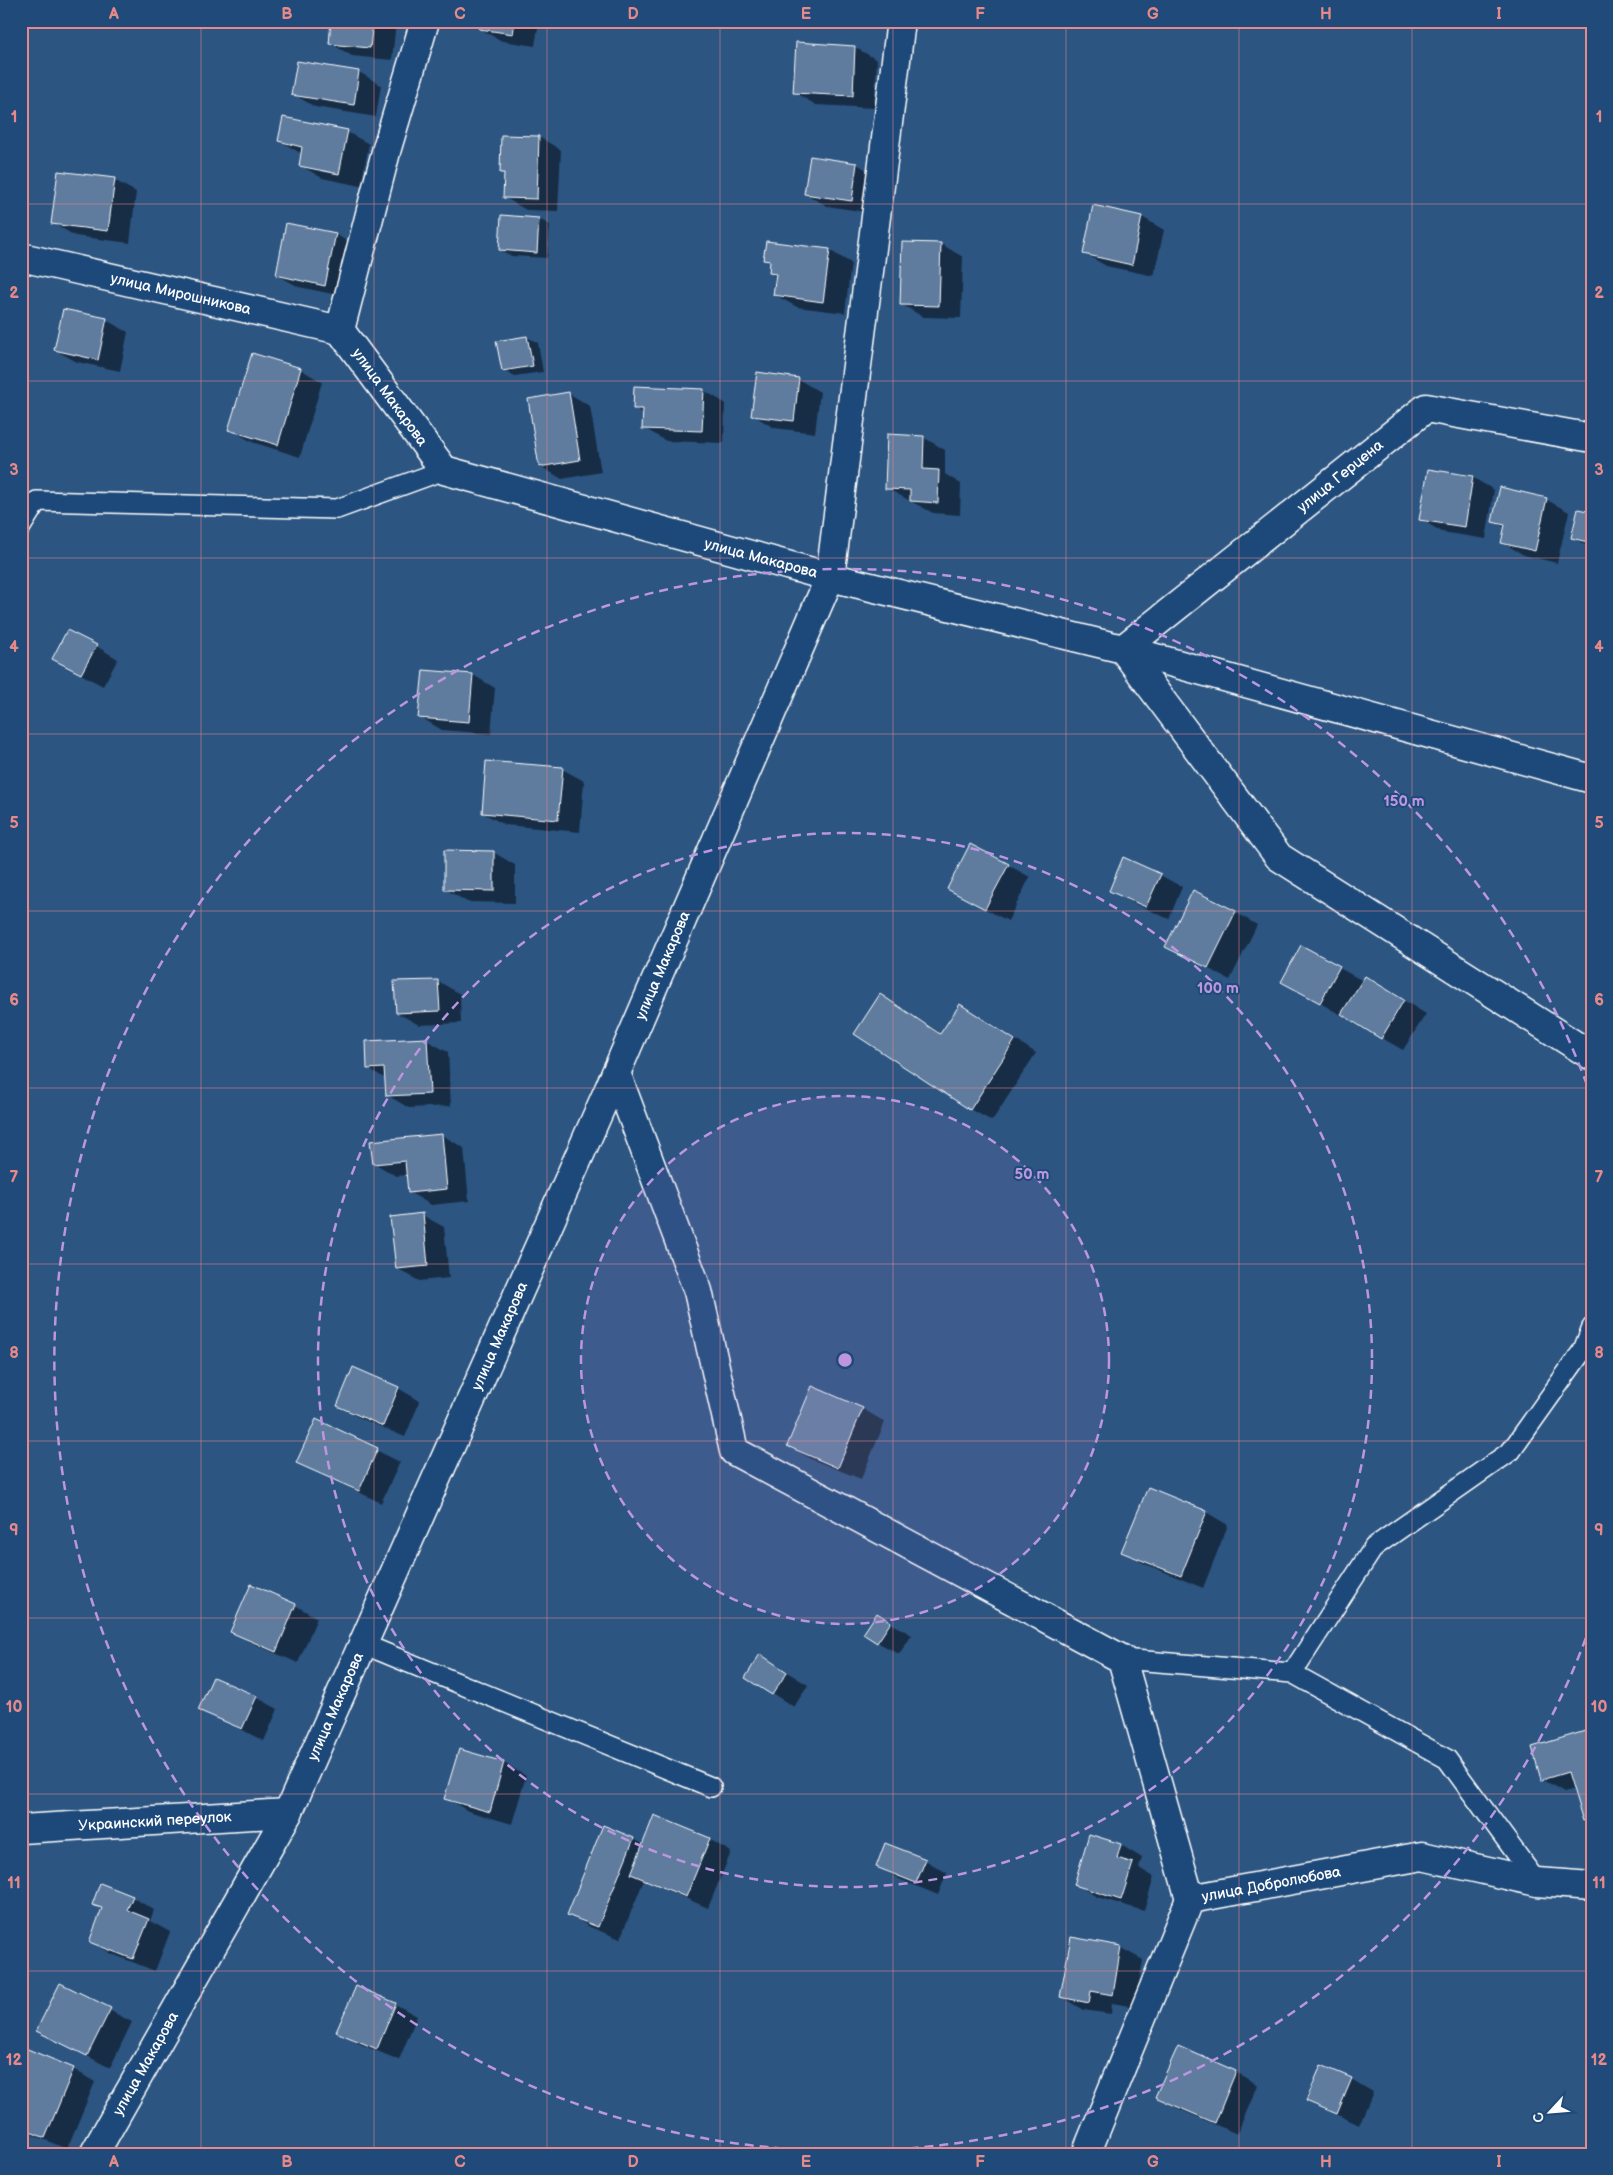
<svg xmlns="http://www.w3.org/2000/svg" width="1613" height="2175" viewBox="0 0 1613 2175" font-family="'Balsamiq Sans',sans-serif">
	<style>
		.shadow { fill: #0007 }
		.building { fill: #5e7c9f; stroke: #fff }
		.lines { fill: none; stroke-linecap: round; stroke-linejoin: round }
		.service-casing { stroke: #fff; stroke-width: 22 }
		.minor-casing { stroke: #fff; stroke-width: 31 }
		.service { stroke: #1f4a7a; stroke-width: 19 }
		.minor { stroke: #1f4a7a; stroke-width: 28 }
		.grid { fill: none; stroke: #e88989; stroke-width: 1; stroke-opacity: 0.55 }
		.ring { fill: none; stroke: #bd96df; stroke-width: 2.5; stroke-dasharray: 9 6 }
		.labels { text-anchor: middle; stroke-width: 4; stroke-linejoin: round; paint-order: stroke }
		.street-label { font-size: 15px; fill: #fff; stroke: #1f4a7a }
		.centre { fill: #bd96df; stroke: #1f4a7a; stroke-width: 2.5 }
		.ring-label { font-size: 15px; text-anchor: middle; font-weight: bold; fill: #bd96df; stroke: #1f4a7a; stroke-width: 4; stroke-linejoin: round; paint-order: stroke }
		.neatline { fill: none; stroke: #e88989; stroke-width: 2 }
		.grid-label { font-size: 16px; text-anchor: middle; font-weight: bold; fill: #e88989 }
	</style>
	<rect width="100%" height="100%" fill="#2c5582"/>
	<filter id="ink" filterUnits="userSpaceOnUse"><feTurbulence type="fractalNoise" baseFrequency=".02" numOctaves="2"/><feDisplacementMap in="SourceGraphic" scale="10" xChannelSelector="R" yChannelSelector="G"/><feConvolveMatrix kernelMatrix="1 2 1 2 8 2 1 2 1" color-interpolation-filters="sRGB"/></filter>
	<g filter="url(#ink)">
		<path class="shadow" d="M 332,21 L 396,22 L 392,60 L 352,56 L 330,43 Z
			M 481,21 L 539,21 L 535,46 L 502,41 L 480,29 Z
			M 855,47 L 877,60 L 874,108 L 816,105 L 794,92 Z
			M 298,62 L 359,72 L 381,85 L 376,117 L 315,107 L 293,94 Z
			M 347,132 L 369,144 L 361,186 L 322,178 L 300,165 L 302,154 L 280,141 Z
			M 539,137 L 561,150 L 558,211 L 526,210 L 504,197 L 505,174 L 501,172 Z
			M 857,164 L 878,177 L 873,213 L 827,206 L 805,194 Z
			M 114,180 L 136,192 L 130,243 L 75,236 L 53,223 Z
			M 1094,206 L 1142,217 L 1164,230 L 1154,276 L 1106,266 L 1084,253 Z
			M 539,219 L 550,225 L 547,258 L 511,256 L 500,250 Z
			M 335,234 L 357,247 L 347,297 L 299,287 L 277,275 Z
			M 941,244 L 963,257 L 961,318 L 923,317 L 901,304 Z
			M 829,250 L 851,263 L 845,313 L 797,307 L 775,295 L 777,277 L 770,273 L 771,263 L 765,259 Z
			M 106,320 L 128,332 L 120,371 L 77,362 L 55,350 Z
			M 527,337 L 538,343 L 543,372 L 514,376 L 503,370 L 498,342 Z
			M 300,369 L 322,382 L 300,457 L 252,442 L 230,429 Z
			M 798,379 L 820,392 L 815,433 L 774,428 L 753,415 Z
			M 703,390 L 725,403 L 724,443 L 666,441 L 644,428 L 644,414 L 634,408 Z
			M 568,393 L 590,406 L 601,472 L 562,479 L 540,466 Z
			M 923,437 L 945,450 L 945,474 L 961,484 L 960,515 L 933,513 L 886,488 Z
			M 1472,477 L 1494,490 L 1486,539 L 1442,532 L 1420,519 Z
			M 1501,489 L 1547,500 L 1569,512 L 1557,563 L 1524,555 L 1503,543 L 1506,528 L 1493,521 Z
			M 1592,514 L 1592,549 L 1572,537 Z
			M 96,646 L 118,659 L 103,686 L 75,671 Z
			M 424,671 L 473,675 L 495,688 L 491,734 L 442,730 L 420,717 Z
			M 562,769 L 584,781 L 580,832 L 505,825 L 483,813 Z
			M 493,852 L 515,865 L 515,903 L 467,902 L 445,889 Z
			M 1008,865 L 1030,877 L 1008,921 L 970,901 Z
			M 1160,875 L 1182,887 L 1169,919 L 1133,903 L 1111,891 Z
			M 1235,912 L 1257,925 L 1230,980 L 1167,947 Z
			M 1301,947 L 1363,981 L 1387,990 L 1426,1014 L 1403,1050 L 1304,994 Z
			M 438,981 L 460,994 L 461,1023 L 419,1025 L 397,1013 Z
			M 880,995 L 942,1034 L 961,1005 L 1036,1053 L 992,1121 L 970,1109 Z
			M 426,1040 L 448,1052 L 451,1106 L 409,1108 L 387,1095 L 386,1079 L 368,1068 Z
			M 442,1135 L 464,1148 L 469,1201 L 431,1205 L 409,1192 L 408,1175 L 396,1176 L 374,1163 Z
			M 422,1215 L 444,1227 L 449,1278 L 419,1281 L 397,1268 Z
			M 398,1388 L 420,1401 L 405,1437 L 360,1418 L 338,1406 Z
			M 813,1388 L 863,1409 L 885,1422 L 861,1479 L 811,1459 L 789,1446 Z
			M 317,1421 L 400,1462 L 381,1503 L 298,1462 Z
			M 1206,1512 L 1228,1525 L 1203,1588 L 1145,1564 L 1123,1552 Z
			M 295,1605 L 317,1618 L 298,1663 L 254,1644 L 232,1632 Z
			M 877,1615 L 912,1635 L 899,1654 L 877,1642 Z
			M 761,1656 L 808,1685 L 794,1707 L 747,1678 Z
			M 256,1697 L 278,1709 L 264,1741 L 200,1709 Z
			M 1592,1731 L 1592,1824 L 1584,1820 L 1574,1789 L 1564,1792 L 1542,1779 Z
			M 460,1750 L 504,1763 L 526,1776 L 512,1824 L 468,1811 L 446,1798 Z
			M 604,1827 L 644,1844 L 709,1839 L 731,1852 L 708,1908 L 644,1880 L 620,1939 L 590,1927 L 568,1914 Z
			M 1121,1845 L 1142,1858 L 1139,1868 L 1154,1877 L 1144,1911 L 1097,1897 L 1075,1884 Z
			M 925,1860 L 947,1873 L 938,1895 L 899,1879 L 877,1866 Z
			M 132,1897 L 154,1910 L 150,1921 L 170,1932 L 155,1971 L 112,1954 L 90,1941 L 103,1910 L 93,1904 Z
			M 1072,1939 L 1121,1948 L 1143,1960 L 1135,2007 L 1112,2003 L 1111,2014 L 1083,2010 L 1062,1997 Z
			M 61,1985 L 132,2022 L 110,2068 L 38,2030 Z
			M 395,2004 L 417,2016 L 399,2060 L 360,2044 L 338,2031 Z
			M 1178,2047 L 1236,2072 L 1258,2085 L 1237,2134 L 1179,2109 L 1157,2097 Z
			M 21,2061 L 73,2069 L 95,2082 L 67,2149 L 21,2130 Z
			M 1351,2079 L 1373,2092 L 1359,2125 L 1307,2100 Z"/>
		<path class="building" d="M 331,21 L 373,21 L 370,48 L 329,44 Z
			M 480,21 L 515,21 L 513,34 L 479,29 Z
			M 796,42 L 855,46 L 853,96 L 793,93 Z
			M 297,61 L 359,71 L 354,105 L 291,95 Z
			M 283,117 L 348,130 L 339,174 L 299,166 L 302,147 L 278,141 Z
			M 501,135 L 539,136 L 537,199 L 503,198 L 504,173 L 500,173 Z
			M 810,156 L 857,163 L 852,201 L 804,194 Z
			M 58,171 L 115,178 L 108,231 L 51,224 Z
			M 1093,205 L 1142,216 L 1132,265 L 1083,254 Z
			M 501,215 L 539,218 L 537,253 L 499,250 Z
			M 286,223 L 336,233 L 325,286 L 276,275 Z
			M 766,241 L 830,249 L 823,302 L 773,295 L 776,274 L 769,273 L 770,261 L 763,260 Z
			M 902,242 L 941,243 L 939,306 L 900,305 Z
			M 63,309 L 107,318 L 98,360 L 54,350 Z
			M 527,336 L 533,366 L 502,371 L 496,341 Z
			M 252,353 L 301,368 L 278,445 L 228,430 Z
			M 757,372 L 799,378 L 794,421 L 751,416 Z
			M 634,386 L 704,389 L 702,431 L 642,429 L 643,409 L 633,409 Z
			M 569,392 L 580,460 L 539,467 L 528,399 Z
			M 887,434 L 924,436 L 923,469 L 939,470 L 938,503 L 910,501 L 910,490 L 885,489 Z
			M 1428,469 L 1473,476 L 1465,527 L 1419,520 Z
			M 1500,487 L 1547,498 L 1535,551 L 1501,543 L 1505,525 L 1492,522 Z
			M 1578,509 L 1592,512 L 1592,543 L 1571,538 Z
			M 67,630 L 97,645 L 81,674 L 52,659 Z
			M 423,670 L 473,674 L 469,722 L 418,718 Z
			M 486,761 L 563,767 L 558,820 L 482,813 Z
			M 970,844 L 1009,864 L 985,909 L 947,889 Z
			M 444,850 L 494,851 L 494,891 L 444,890 Z
			M 1123,857 L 1161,874 L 1146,907 L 1109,891 Z
			M 1193,890 L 1236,911 L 1208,968 L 1165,947 Z
			M 1301,945 L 1340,966 L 1320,1003 L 1281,982 Z
			M 1365,976 L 1404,1000 L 1381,1039 L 1341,1014 Z
			M 438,980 L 440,1011 L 396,1013 L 394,981 Z
			M 880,994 L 940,1034 L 960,1004 L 1015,1040 L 970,1110 L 854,1034 Z
			M 427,1038 L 430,1094 L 386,1096 L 384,1068 L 367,1069 L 366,1041 Z
			M 442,1134 L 447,1189 L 408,1193 L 405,1161 L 373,1164 L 370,1141 Z
			M 423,1213 L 428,1266 L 396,1269 L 390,1217 Z
			M 353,1367 L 399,1387 L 383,1426 L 337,1406 Z
			M 812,1386 L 863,1408 L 838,1468 L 787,1446 Z
			M 316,1419 L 378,1448 L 359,1491 L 296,1463 Z
			M 1148,1487 L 1207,1511 L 1181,1576 L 1121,1552 Z
			M 251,1584 L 296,1604 L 276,1652 L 230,1632 Z
			M 877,1613 L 891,1622 L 877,1643 L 863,1634 Z
			M 760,1654 L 787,1672 L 772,1695 L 745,1678 Z
			M 213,1677 L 257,1696 L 242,1729 L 198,1710 Z
			M 1592,1729 L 1592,1818 L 1583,1821 L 1568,1772 L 1541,1780 L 1532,1747 Z
			M 459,1749 L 504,1762 L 490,1812 L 444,1799 Z
			M 654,1815 L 710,1838 L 686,1897 L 631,1874 Z
			M 603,1825 L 634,1838 L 598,1927 L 567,1915 Z
			M 1089,1834 L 1121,1844 L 1117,1858 L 1133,1863 L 1121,1900 L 1074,1885 Z
			M 885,1843 L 926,1859 L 916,1883 L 876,1867 Z
			M 100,1883 L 133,1896 L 127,1910 L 149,1919 L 133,1959 L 89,1942 L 102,1908 L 92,1905 Z
			M 1071,1937 L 1121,1946 L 1113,1995 L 1091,1991 L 1089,2003 L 1060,1997 Z
			M 60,1983 L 111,2008 L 87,2056 L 36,2031 Z
			M 356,1986 L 396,2003 L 377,2049 L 336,2032 Z
			M 1178,2046 L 1236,2071 L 1215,2123 L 1155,2097 Z
			M 25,2048 L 74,2068 L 45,2138 L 21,2128 L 21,2058 Z
			M 1321,2065 L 1352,2078 L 1337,2114 L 1306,2101 Z"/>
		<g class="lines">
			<defs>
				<path id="service" d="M 21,527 L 37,501 L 337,509 L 444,470
					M 363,1644 L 711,1787
					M 1122,1659 L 1292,1673 L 1447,1759 L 1537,1882
					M 1292,1673 L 1374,1547 L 1511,1451 L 1583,1350 L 1592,1327"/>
				<g id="minor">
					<path d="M 901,21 L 830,577 L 1123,649 L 1592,779"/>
					<path id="s1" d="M 21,257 L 340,330"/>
					<path d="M 340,330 L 387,148 L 425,21"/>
					<path d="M 1592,438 L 1426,408 L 1123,649 L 1279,857 L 1592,1056"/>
					<path d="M 616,1073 L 698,1291 L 734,1451 L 1122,1659 L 1190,1899"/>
					<path id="s2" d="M 21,1829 L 288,1813"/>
					<path id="s3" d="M 94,2154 L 288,1813 L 616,1073 L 830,577 L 444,470 L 340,330"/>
					<path id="s4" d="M 1086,2154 L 1190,1899 L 1422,1856 L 1537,1882 L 1592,1886"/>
				</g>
			</defs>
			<use href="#service" class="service-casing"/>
			<use href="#minor" class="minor-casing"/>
			<use href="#service" class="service"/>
			<use href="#minor" class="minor"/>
		</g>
	</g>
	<path class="grid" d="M 201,21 L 201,2154M 374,21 L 374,2154M 547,21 L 547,2154M 720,21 L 720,2154M 893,21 L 893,2154M 1066,21 L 1066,2154M 1239,21 L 1239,2154M 1412,21 L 1412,2154M 21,204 L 1592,204M 21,381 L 1592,381M 21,558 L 1592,558M 21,734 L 1592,734M 21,911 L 1592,911M 21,1088 L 1592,1088M 21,1264 L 1592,1264M 21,1441 L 1592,1441M 21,1618 L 1592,1618M 21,1794 L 1592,1794M 21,1971 L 1592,1971"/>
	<circle cx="845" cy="1360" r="264" fill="#bd96df" fill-opacity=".12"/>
	<g class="ring">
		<circle cx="845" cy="1360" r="264"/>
		<circle cx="845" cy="1360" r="527"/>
		<path d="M1591 1624A791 791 0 1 1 1591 1096"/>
	</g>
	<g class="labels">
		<g class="street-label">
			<text dy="5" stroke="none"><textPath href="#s1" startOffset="164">улица Мирошникова</textPath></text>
			<text transform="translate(390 397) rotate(54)" y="5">улица Макарова</text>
			<text transform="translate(1340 476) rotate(-39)" y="5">улица Герцена</text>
			<text transform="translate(761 558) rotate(15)" y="5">улица Макарова</text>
			<text dy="5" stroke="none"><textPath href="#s3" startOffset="1319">улица Макарова</textPath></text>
			<text dy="5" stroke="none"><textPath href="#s3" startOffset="914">улица Макарова</textPath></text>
			<text dy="5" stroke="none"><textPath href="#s3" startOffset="509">улица Макарова</textPath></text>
			<text dy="5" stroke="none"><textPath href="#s2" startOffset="134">Украинский переулок</textPath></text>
			<text dy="5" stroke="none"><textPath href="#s4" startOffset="358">улица Добролюбова</textPath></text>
			<text dy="5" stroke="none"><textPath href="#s3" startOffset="104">улица Макарова</textPath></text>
		</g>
	</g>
	<circle cx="845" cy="1360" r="8" class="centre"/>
	<g class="ring-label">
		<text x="1404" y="806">150 m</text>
		<text x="1218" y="993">100 m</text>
		<text x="1032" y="1179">50 m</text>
	</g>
	<rect width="1613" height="2175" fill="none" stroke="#1f4a7a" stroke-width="55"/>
	<g transform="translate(1550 2112) rotate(244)" stroke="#1f4a7a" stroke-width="4" paint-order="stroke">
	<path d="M0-4L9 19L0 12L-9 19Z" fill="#ffffff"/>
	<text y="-8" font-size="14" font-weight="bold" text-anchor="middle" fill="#ffffff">С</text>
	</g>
	<rect x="28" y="28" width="1558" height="2120" class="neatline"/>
	<g class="grid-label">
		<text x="114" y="19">A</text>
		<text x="287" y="19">B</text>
		<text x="460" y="19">C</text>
		<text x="633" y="19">D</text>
		<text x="806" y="19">E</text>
		<text x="980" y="19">F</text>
		<text x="1153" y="19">G</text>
		<text x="1326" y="19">H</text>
		<text x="1499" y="19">I</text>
		<text x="14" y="122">1</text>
		<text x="1599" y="122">1</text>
		<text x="14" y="298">2</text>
		<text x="1599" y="298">2</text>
		<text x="14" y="475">3</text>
		<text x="1599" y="475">3</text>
		<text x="14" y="652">4</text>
		<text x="1599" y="652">4</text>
		<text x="14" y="828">5</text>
		<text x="1599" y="828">5</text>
		<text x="14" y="1005">6</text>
		<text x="1599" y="1005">6</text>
		<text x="14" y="1182">7</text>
		<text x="1599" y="1182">7</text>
		<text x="14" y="1358">8</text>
		<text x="1599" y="1358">8</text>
		<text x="14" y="1535">9</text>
		<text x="1599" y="1535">9</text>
		<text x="14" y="1712">10</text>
		<text x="1599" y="1712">10</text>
		<text x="14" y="1888">11</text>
		<text x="1599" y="1888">11</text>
		<text x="14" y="2065">12</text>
		<text x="1599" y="2065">12</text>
		<text x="114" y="2167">A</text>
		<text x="287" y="2167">B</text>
		<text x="460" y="2167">C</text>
		<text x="633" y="2167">D</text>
		<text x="806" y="2167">E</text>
		<text x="980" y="2167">F</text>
		<text x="1153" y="2167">G</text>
		<text x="1326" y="2167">H</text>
		<text x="1499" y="2167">I</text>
	</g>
</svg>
